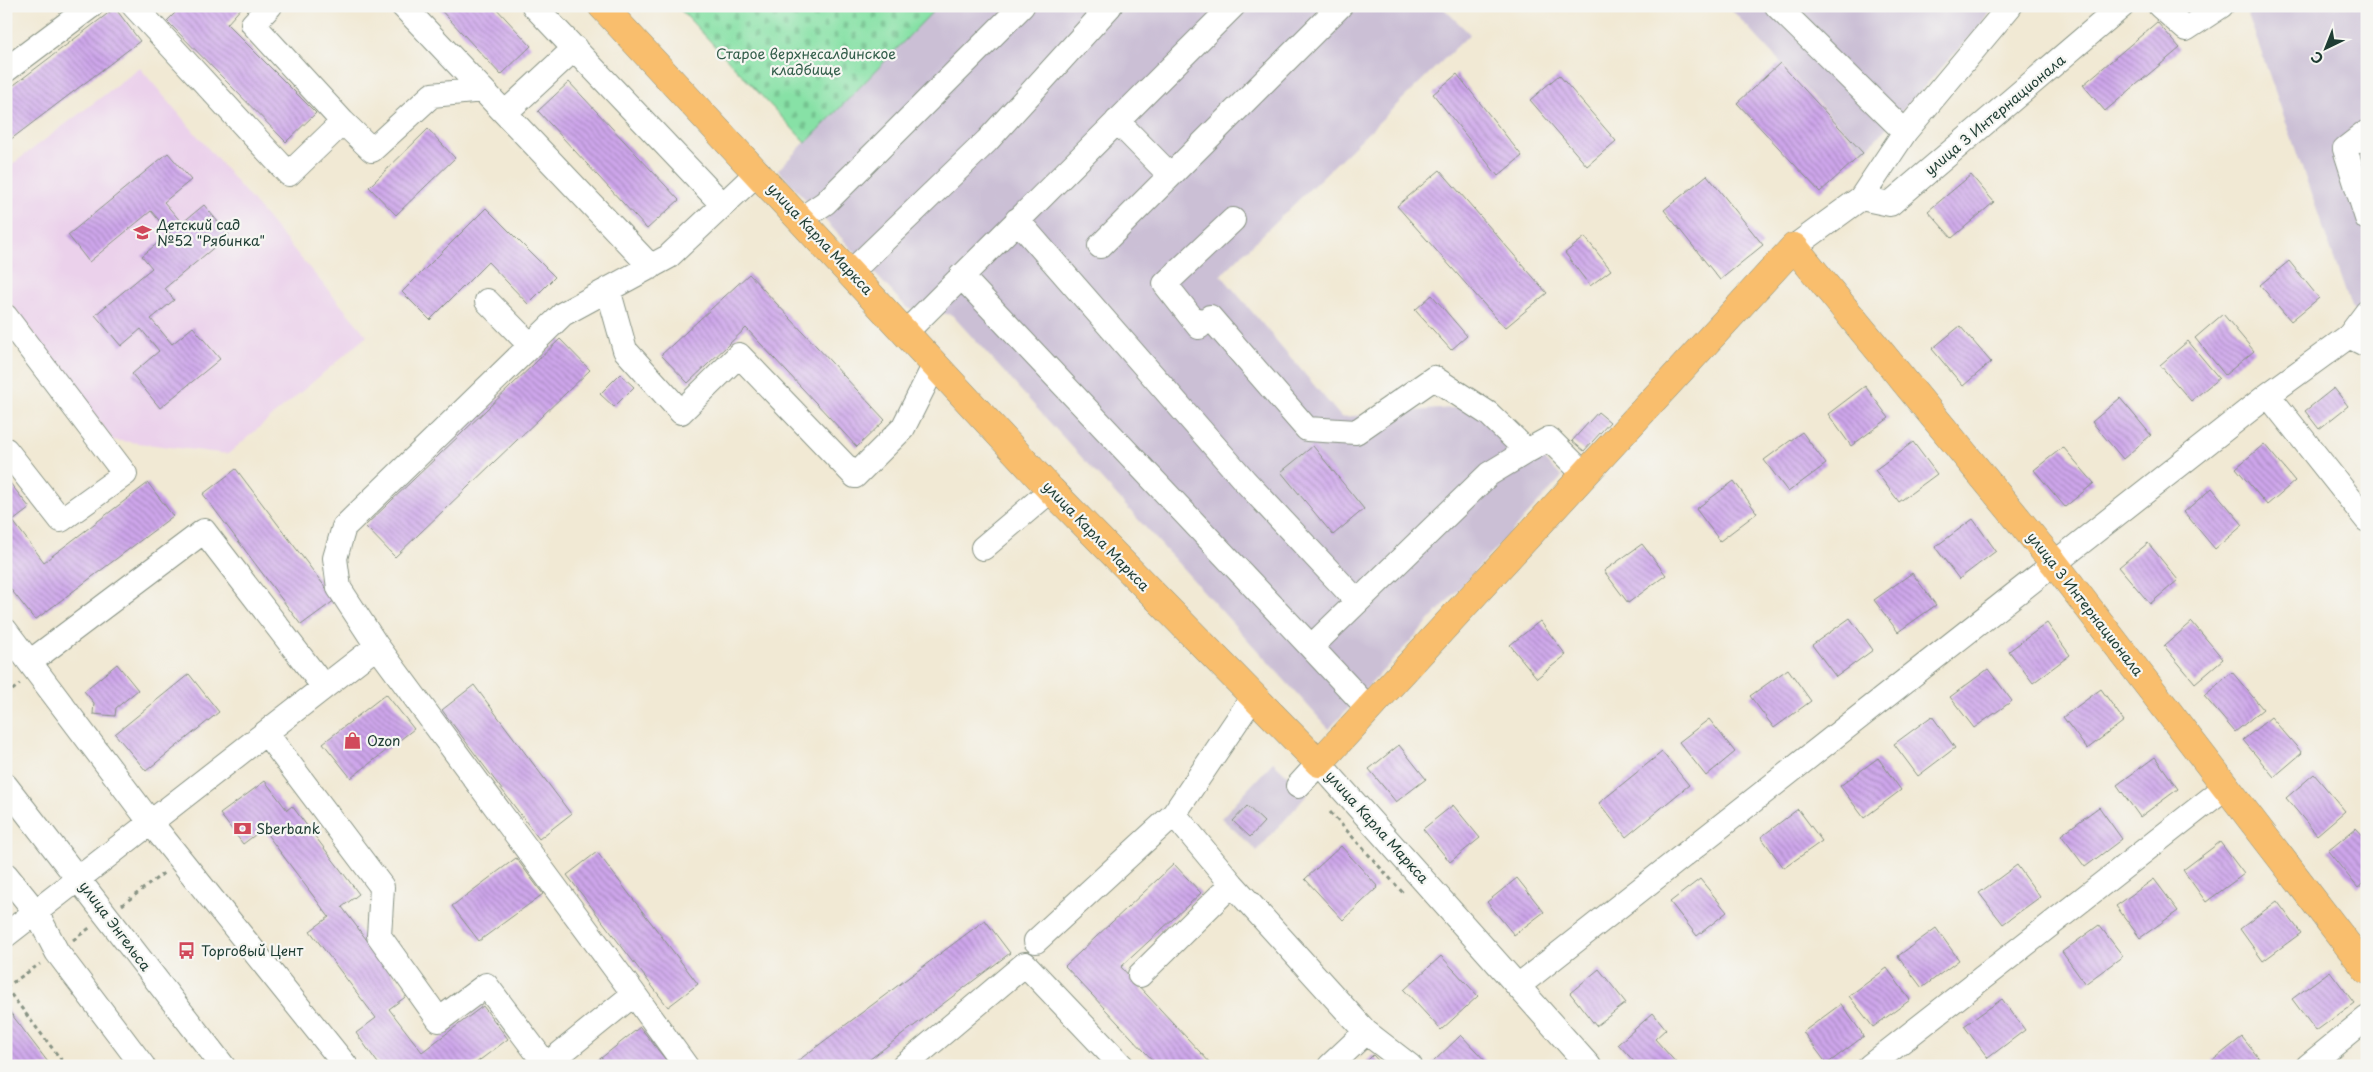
<svg xmlns="http://www.w3.org/2000/svg" width="2373" height="1072" viewBox="0 0 2373 1072" font-family="'Playpen Sans',sans-serif">
	<style>
		.built { fill: #ebd1eb }
		.industrial { fill: #cbbfd5 }
		.cemetery { fill: url(#cemetery-stones); stroke: #538f6d }
		.building { fill: url(#building-back-hatch) }
		.lines { fill: none; stroke-linecap: round; stroke-linejoin: round }
		.minor-casing { stroke: #889384; stroke-width: 26 }
		.major-casing { stroke: #889384; stroke-width: 29 }
		.path { stroke: #889384; stroke-width: 3; stroke-dasharray: 4 4; stroke-linecap: butt }
		.minor { stroke: #fff; stroke-width: 24 }
		.major { stroke: #f9be6d; stroke-width: 28 }
		.labels { text-anchor: middle; stroke-width: 4.5; stroke-linejoin: round; paint-order: stroke }
		.park-label { font-size: 14px; fill: #345e4b; stroke: #f6f6f2 }
		.street-label { font-size: 14px; fill: #1f3d34; stroke: #f6f6f2 }
		.poi-label { font-size: 14px; fill: #1f3d34; stroke: #f6f6f2; text-anchor: start }
	</style>
	<defs>
		<pattern id="cemetery-stones" width="16" height="16" patternUnits="userSpaceOnUse" patternTransform="scale(1.25)"><rect width="16" height="16" fill="#87e1a6"/><path d="M2 7V4a2 2 0 0 1 4 0v3zM10 15v-3a2 2 0 0 1 4 0v3z" fill="#74c290"/></pattern>
		<pattern id="building-back-hatch" width="6" height="6" patternUnits="userSpaceOnUse" patternTransform="scale(1.25)"><rect width="6" height="6" fill="#cea6eb"/><path d="M-1 5l2 2M0 0l6 6M5-1l2 2" fill="none" stroke="#a788bf"/></pattern>
	</defs>
	<rect width="100%" height="100%" fill="#f6f6f2"/>
	<filter id="ink" filterUnits="userSpaceOnUse"><feTurbulence type="fractalNoise" baseFrequency=".02" numOctaves="2"/><feDisplacementMap in="SourceGraphic" scale="10" xChannelSelector="R" yChannelSelector="G"/><feConvolveMatrix kernelMatrix="1 2 1 2 8 2 1 2 1" color-interpolation-filters="sRGB"/></filter>
	<filter id="wash" filterUnits="userSpaceOnUse"><feTurbulence type="fractalNoise" baseFrequency=".0096" numOctaves="4" result="noise"/><feDisplacementMap in="SourceGraphic" scale="20" xChannelSelector="R" yChannelSelector="G"/><feGaussianBlur stdDeviation="1.12" result="paint"/><feColorMatrix in="noise" values="0 0 0 0 0 0 0 0 0 0 0 0 0 0 0 0 0 1.4 0 .05"/><feComposite in="paint" operator="in"/></filter>
	<g filter="url(#wash)">
		<rect width="100%" height="100%" fill="#f1e9d4"/>
		<path class="built" d="M 140,68 L 367,336 L 228,454 L 113,440 L 6,297 L 6,169 Z"/>
		<path class="industrial" d="M 938,6 L 1441,6 L 1470,34 L 1221,275 L 1341,417 L 1488,405 L 1562,477 L 1329,729 L 952,315 L 907,308 L 778,170 Z
			M 1728,6 L 1993,6 L 1978,28 L 1864,152 Z
			M 2245,6 L 2367,6 L 2367,321 L 2351,307 Z
			M 1273,762 L 1308,794 L 1257,851 L 1221,818 Z"/>
		<path class="cemetery" d="M 677,6 L 938,6 L 806,143 Z"/>
		<g id="blocks">
			<path class="building" d="M 182,6 L 243,6 L 227,24 L 316,113 L 286,142 L 167,21 Z
				M 437,6 L 494,6 L 531,46 L 501,75 Z
				M 115,8 L 140,41 L 6,143 L 6,91 Z
				M 2157,22 L 2180,48 L 2105,111 L 2083,85 Z
				M 1780,63 L 1863,153 L 1820,192 L 1737,103 Z
				M 1457,74 L 1522,156 L 1498,176 L 1433,94 Z
				M 1559,75 L 1616,141 L 1587,166 L 1530,100 Z
				M 569,82 L 679,200 L 647,229 L 538,111 Z
				M 428,129 L 455,158 L 396,215 L 369,187 Z
				M 168,153 L 191,180 L 164,202 L 182,223 L 204,205 L 229,235 L 165,288 L 174,300 L 151,319 L 172,344 L 193,327 L 220,359 L 160,408 L 132,374 L 159,351 L 141,329 L 121,346 L 95,315 L 152,268 L 142,256 L 170,233 L 151,211 L 89,262 L 68,235 Z
				M 1440,170 L 1547,293 L 1505,328 L 1397,206 Z
				M 1707,175 L 1763,245 L 1720,280 L 1664,210 Z
				M 1971,175 L 1994,202 L 1952,238 L 1928,211 Z
				M 486,208 L 555,277 L 528,304 L 488,262 L 430,320 L 402,292 Z
				M 1585,237 L 1611,270 L 1590,286 L 1565,253 Z
				M 2289,261 L 2319,298 L 2291,321 L 2260,285 Z
				M 749,274 L 885,420 L 857,447 L 746,328 L 688,383 L 661,355 Z
				M 1432,295 L 1467,336 L 1451,350 L 1415,310 Z
				M 2223,314 L 2254,351 L 2225,375 L 2195,338 Z
				M 1960,326 L 1991,362 L 1963,386 L 1932,349 Z
				M 560,339 L 590,370 L 395,557 L 365,526 Z
				M 2188,341 L 2219,378 L 2191,401 L 2160,365 Z
				M 620,374 L 634,387 L 614,407 L 600,394 Z
				M 1865,386 L 1889,418 L 1851,446 L 1828,414 Z
				M 2334,388 L 2348,406 L 2319,429 L 2305,411 Z
				M 2120,398 L 2151,435 L 2123,459 L 2092,422 Z
				M 1598,412 L 1610,422 L 1584,451 L 1572,441 Z
				M 1802,432 L 1826,464 L 1788,492 L 1764,460 Z
				M 1913,442 L 1937,474 L 1899,502 L 1875,470 Z
				M 2264,444 L 2295,481 L 2267,505 L 2236,468 Z
				M 1313,446 L 1364,509 L 1333,535 L 1281,472 Z
				M 2063,447 L 2094,483 L 2065,507 L 2034,470 Z
				M 236,469 L 335,600 L 301,625 L 203,494 Z
				M 6,478 L 30,508 L 13,521 L 44,562 L 148,483 L 173,516 L 35,620 L 6,583 Z
				M 1734,481 L 1757,513 L 1720,541 L 1696,509 Z
				M 2212,488 L 2243,525 L 2215,549 L 2184,512 Z
				M 1973,519 L 1996,551 L 1959,579 L 1935,547 Z
				M 2148,543 L 2178,580 L 2150,604 L 2119,567 Z
				M 1642,544 L 1666,575 L 1628,603 L 1604,571 Z
				M 1912,573 L 1936,605 L 1898,632 L 1874,600 Z
				M 1850,618 L 1873,650 L 1836,677 L 1812,645 Z
				M 1540,621 L 1566,655 L 1537,678 L 1510,645 Z
				M 2192,622 L 2223,659 L 2195,683 L 2164,646 Z
				M 2047,623 L 2070,655 L 2033,683 L 2009,651 Z
				M 117,664 L 138,690 L 116,708 L 115,716 L 93,714 L 94,703 L 84,691 Z
				M 1788,669 L 1811,701 L 1774,728 L 1750,696 Z
				M 1988,669 L 2012,701 L 1974,728 L 1950,697 Z
				M 2232,672 L 2263,709 L 2235,732 L 2204,696 Z
				M 189,674 L 219,712 L 146,771 L 115,734 Z
				M 474,685 L 571,814 L 539,839 L 442,710 Z
				M 2101,689 L 2124,721 L 2087,749 L 2063,717 Z
				M 386,694 L 414,729 L 351,778 L 323,743 Z
				M 1932,716 L 1955,748 L 1918,776 L 1894,744 Z
				M 2271,717 L 2302,753 L 2274,777 L 2243,740 Z
				M 1709,719 L 1735,752 L 1706,776 L 1679,742 Z
				M 1399,745 L 1426,779 L 1396,802 L 1369,769 Z
				M 1662,752 L 1689,785 L 1626,837 L 1599,803 Z
				M 2155,757 L 2178,789 L 2140,817 L 2117,785 Z
				M 1878,758 L 1901,790 L 1864,818 L 1840,786 Z
				M 2314,774 L 2345,811 L 2317,835 L 2286,798 Z
				M 265,781 L 287,810 L 292,806 L 359,894 L 342,907 L 408,995 L 389,1009 L 422,1052 L 483,1006 L 508,1039 L 472,1066 L 380,1066 L 356,1033 L 376,1018 L 310,931 L 329,917 L 263,829 L 243,844 L 220,814 Z
				M 1453,805 L 1480,838 L 1450,862 L 1423,829 Z
				M 1247,806 L 1264,822 L 1250,837 L 1233,821 Z
				M 2099,807 L 2122,839 L 2085,867 L 2061,835 Z
				M 1798,809 L 1822,841 L 1784,868 L 1761,837 Z
				M 2356,828 L 2367,840 L 2367,881 L 2358,888 L 2328,851 Z
				M 2220,842 L 2244,874 L 2206,902 L 2183,870 Z
				M 1341,846 L 1378,887 L 1343,920 L 1305,879 Z
				M 597,852 L 698,984 L 668,1007 L 567,875 Z
				M 516,858 L 543,894 L 479,941 L 452,906 Z
				M 1174,864 L 1201,893 L 1121,967 L 1213,1066 L 1158,1066 L 1065,966 Z
				M 2017,865 L 2040,897 L 2003,924 L 1979,893 Z
				M 1517,878 L 1544,912 L 1514,935 L 1487,902 Z
				M 1700,879 L 1727,912 L 1697,936 L 1670,902 Z
				M 2154,879 L 2178,911 L 2140,938 L 2116,906 Z
				M 2277,901 L 2301,933 L 2263,961 L 2240,929 Z
				M 985,920 L 1010,953 L 923,1019 L 861,1066 L 791,1066 Z
				M 2099,925 L 2123,956 L 2085,984 L 2062,952 Z
				M 1936,928 L 1959,960 L 1922,988 L 1898,956 Z
				M 1441,956 L 1478,996 L 1441,1030 L 1404,990 Z
				M 1887,968 L 1910,1000 L 1873,1027 L 1849,996 Z
				M 1599,969 L 1626,1003 L 1596,1026 L 1570,993 Z
				M 2330,971 L 2354,1003 L 2316,1031 L 2292,999 Z
				M 2002,999 L 2025,1030 L 1988,1058 L 1964,1026 Z
				M 1841,1004 L 1864,1036 L 1827,1064 L 1803,1032 Z
				M 6,1007 L 51,1066 L 6,1066 Z
				M 1653,1013 L 1666,1029 L 1655,1039 L 1679,1066 L 1638,1066 L 1618,1044 Z
				M 640,1027 L 669,1064 L 666,1066 L 591,1066 Z
				M 1461,1035 L 1490,1066 L 1431,1064 Z
				M 2242,1037 L 2265,1066 L 2216,1066 L 2212,1061 Z
				M 1373,1055 L 1383,1066 L 1362,1066 Z"/>
		</g>
	</g>
	<g filter="url(#ink)">
		<use href="#blocks" fill-opacity="0" stroke="#889384" stroke-width="1"/>
		<g class="lines">
			<defs>
				<path id="minor" d="M 134,6 L 289,174 L 343,122 L 253,24 L 270,6
					M 403,6 L 651,267
					M 534,6 L 723,205
					M 1777,6 L 1905,132
					M 2160,6 L 2186,29 L 2221,6
					M 6,70 L 91,6
					M 505,113 L 575,48
					M 1117,121 L 1170,175
					M 343,122 L 372,150 L 432,95 L 483,90
					M 2367,132 L 2345,149 L 2367,218
					M 1861,198 L 1890,204 L 2122,6
					M 801,219 L 825,203 L 1022,6
					M 1017,220 L 1244,480 L 1357,601
					M 1233,220 L 1165,284 L 1199,327 L 1210,317 L 1307,429 L 1356,432 L 1434,378 L 1489,414 L 1527,451 L 1549,439 L 1585,475
					M 1100,246 L 1340,6
					M 1794,247 L 1861,198 L 1905,132 L 2010,6
					M 850,273 L 987,141 L 1110,6
					M 961,276 L 1311,647 L 1489,474 L 1527,451
					M 608,289 L 625,350 L 681,412 L 739,355 L 855,476 L 903,428 L 935,364
					M 487,301 L 531,346
					M 6,317 L 125,474 L 61,520 L 6,450
					M 906,332 L 1233,6
					M 2349,336 L 2367,345
					M 2268,395 L 2367,520
					M 983,548 L 1051,490
					M 6,631 L 151,823 L 346,1066
					M 377,646 L 634,994 L 545,1066
					M 1311,647 L 1369,709
					M 30,662 L 204,531 L 324,687
					M 266,733 L 382,887 L 379,936 L 439,1020 L 486,985 L 547,1066
					M 6,786 L 223,1066
					M 1298,786 L 1319,763 L 1589,1066
					M 1174,814 L 1232,884 L 1366,1032
					M 6,875 L 36,912 L 57,952 L 143,1066
					M 6,935 L 377,646 L 339,588 L 335,558 L 344,527 L 563,314 L 668,257 L 758,172
					M 1036,941 L 1174,814 L 1253,697
					M 1140,975 L 1232,884
					M 1518,986 L 2268,395 L 2349,336 L 2367,312
					M 634,994 L 686,1066
					M 904,1066 L 1025,964 L 1122,1066
					M 1330,1066 L 1366,1032 L 1410,1066
					M 1870,1066 L 2227,786
					M 2308,1066 L 2367,1018"/>
				<path id="major" d="M 602,6 L 1051,490 L 1319,763 L 1794,247 L 2054,563 L 2367,970"/>
			</defs>
			<use href="#minor" class="minor-casing"/>
			<use href="#major" class="major-casing"/>
			<path class="path" d="M 6,695 L 20,684
				M 1330,812 L 1405,895
				M 122,905 L 165,872
				M 73,940 L 91,927
				M 6,987 L 40,964
				M 6,988 L 66,1066"/>
			<use href="#minor" class="minor"/>
			<use href="#major" class="major"/>
		</g>
	</g>
	<defs>
		<symbol id="school-bare" viewBox="-9 -9 18 18"><path d="M0-5L7-2L0 1L-7-2ZM-4 1L0 2.5L4 1V4Q0 6-4 4Z" fill="#d1495b" stroke="#f6f6f2" stroke-width="2.5" paint-order="stroke"/></symbol>
		<symbol id="shop-bare" viewBox="-9 -9 18 18"><path d="M-5-2.5h2.3a2.7 3.5 0 0 1 5.4 0H5L5.5 6h-11ZM-1.5-2.5h3a1.5 2.3 0 0 0-3 0Z" fill="#d1495b" stroke="#f6f6f2" stroke-width="2.5" paint-order="stroke"/></symbol>
		<symbol id="bank-bare" viewBox="-9 -9 18 18"><path d="M-6-4H6V4H-6ZM0-2.3a2.3 2.3 0 1 0 0 4.6a2.3 2.3 0 1 0 0-4.6Z" fill="#d1495b" stroke="#f6f6f2" stroke-width="2.5" paint-order="stroke"/></symbol>
		<symbol id="bus-bare" viewBox="-9 -9 18 18"><path d="M-5-6H5V4H4V6H2V4H-2V6H-4V4H-5ZM-3.5-4V0h7V-4ZM-3.5 1.2v1.5H-2V1.2ZM2 1.2v1.5H3.5V1.2Z" fill="#d1495b" stroke="#f6f6f2" stroke-width="2.5" paint-order="stroke"/></symbol>
	</defs>
	<g fill-rule="evenodd">
		<use href="#school-bare" x="130" y="220" width="25" height="25"/>
		<use href="#shop-bare" x="340" y="728" width="25" height="25"/>
		<use href="#bank-bare" x="230" y="816" width="25" height="25"/>
		<use href="#bus-bare" x="174" y="938" width="25" height="25"/>
	</g>
	<g class="labels">
		<g class="park-label">
			<text x="806" y="59">Старое верхнесалдинское<tspan x="806" dy="16">кладбище</tspan></text>
		</g>
		<g class="street-label">
			<text transform="translate(1995 115) rotate(-40)" y="5">улица 3 Интернационала</text>
			<text transform="translate(820 239) rotate(47)" y="5">улица Карла Маркса</text>
			<text transform="translate(1096 536) rotate(46)" y="5">улица Карла Маркса</text>
			<text transform="translate(2085 604) rotate(52)" y="5">улица 3 Интернационала</text>
			<text transform="translate(1377 827) rotate(48)" y="5">улица Карла Маркса</text>
			<text transform="translate(115 926) rotate(53)" y="5">улица Энгельса</text>
		</g>
		<g class="poi-label">
			<text x="157" y="230">Детский сад<tspan x="157" dy="16">№52 "Рябинка"</tspan></text>
			<text x="367" y="746">Ozon</text>
			<text x="256" y="834">Sberbank</text>
			<text x="201" y="956">Торговый Цент</text>
		</g>
	</g>
	<rect width="2373" height="1072" fill="none" stroke="#f6f6f2" stroke-width="25"/>
	<g transform="translate(2326 48) rotate(223)" stroke="#f6f6f2" stroke-width="4" paint-order="stroke">
	<path d="M0-4L9 19L0 12L-9 19Z" fill="#1f3d34"/>
	<text y="-8" font-size="14" font-weight="bold" text-anchor="middle" fill="#1f3d34">С</text>
	</g>
</svg>
